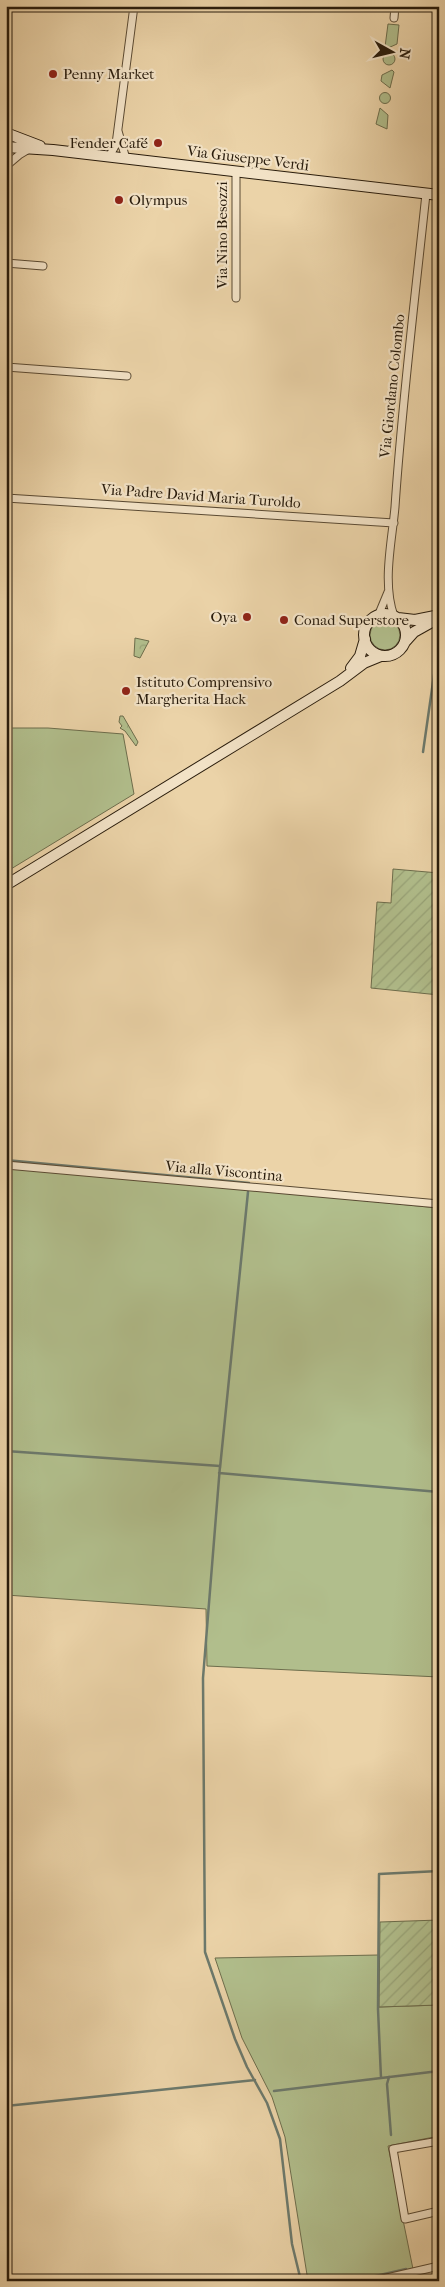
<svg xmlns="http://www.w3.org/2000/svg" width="445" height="2287" viewBox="0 0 445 2287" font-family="'IM FELL French Canon',serif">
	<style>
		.grass { fill: #b1be8c; stroke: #6d6d4c }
		.park { fill: url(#park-crowns); stroke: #6d6d4c }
		.garden { fill: url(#garden-furrows); stroke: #6d6d4c }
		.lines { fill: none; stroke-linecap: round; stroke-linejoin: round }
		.stream { stroke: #6c796c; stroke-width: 2.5 }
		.street-casing { stroke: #5a4a33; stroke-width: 9 }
		.secondary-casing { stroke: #291c0c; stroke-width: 12 }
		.street { stroke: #f2e2c6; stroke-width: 7 }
		.secondary { stroke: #f2e2c6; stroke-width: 10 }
		.poi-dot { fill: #8f2418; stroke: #f2e2c6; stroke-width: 2 }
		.labels { text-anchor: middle; stroke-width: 4.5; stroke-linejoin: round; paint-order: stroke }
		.poi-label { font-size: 15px; fill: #291c0c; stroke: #f2e2c6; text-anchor: start }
		.street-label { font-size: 15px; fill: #291c0c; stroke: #f2e2c6 }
	</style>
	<defs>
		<pattern id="park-crowns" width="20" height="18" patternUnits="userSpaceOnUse" patternTransform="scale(1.25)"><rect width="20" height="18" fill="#b1be8c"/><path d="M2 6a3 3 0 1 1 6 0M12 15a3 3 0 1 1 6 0" fill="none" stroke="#98a378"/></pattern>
		<pattern id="garden-furrows" width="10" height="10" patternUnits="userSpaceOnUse" patternTransform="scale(1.25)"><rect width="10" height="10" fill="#b1be8c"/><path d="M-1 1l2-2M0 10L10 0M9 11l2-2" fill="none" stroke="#98a378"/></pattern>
	</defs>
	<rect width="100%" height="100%" fill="#ebd3a8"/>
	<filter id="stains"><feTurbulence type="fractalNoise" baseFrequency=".004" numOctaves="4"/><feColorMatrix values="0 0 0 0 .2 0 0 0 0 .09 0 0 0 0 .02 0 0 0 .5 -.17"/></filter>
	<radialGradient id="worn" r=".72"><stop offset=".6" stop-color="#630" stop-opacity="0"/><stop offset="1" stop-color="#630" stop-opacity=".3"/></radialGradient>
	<path class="grass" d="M 388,24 L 399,25 L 397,44 L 388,48 L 385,47 Z
		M383 59a6 6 0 1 1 12 0a6 6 0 1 1-12 0Z
		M 392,70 L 394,72 L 390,88 L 381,81 L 382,75 Z
		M379.5 98a5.5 5.5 0 1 1 11 0a5.5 5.5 0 1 1-11 0Z
		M 380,108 L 388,115 L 387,129 L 376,124 Z
		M370 635a15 15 0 1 1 30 0a15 15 0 1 1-30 0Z
		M 6,728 L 48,728 L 123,734 L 134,794 L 6,872 Z
		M 11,1166 L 439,1208 L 439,1677 L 207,1666 L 206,1609 L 6,1595 L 6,1349 Z
		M 379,1955 L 379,2007 L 439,2005 L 439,2136 L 388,2146 L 413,2269 L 363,2281 L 308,2281 L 285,2137 L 272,2097 L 242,2038 L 215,1958 Z"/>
	<path class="park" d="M 135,638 L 149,641 L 140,658 L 134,656 Z
		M 120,716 L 123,716 L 138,742 L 136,746 L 125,731 L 120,728 L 122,726 L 119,722 Z"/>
	<path class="garden" d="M 393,869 L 439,873 L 439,995 L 371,988 L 377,902 L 391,903 Z
		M 439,1920 L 439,2005 L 379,2007 L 380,1922 Z"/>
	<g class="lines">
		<path class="stream" d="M 423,752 L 439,640
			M 6,1160 L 249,1183
			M 6,1451 L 220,1466 L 203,1678 L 205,1952 L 235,2039 L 247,2067 L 267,2103 L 280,2139 L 292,2244 L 301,2281
			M 220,1468 L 248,1192
			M 219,1473 L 439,1492
			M 389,2077 L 387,2084 L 391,2135
			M 381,2078 L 378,2009 L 379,1874 L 439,1871
			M 274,2091 L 439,2071
			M 6,2106 L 255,2080
			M 354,2281 L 406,2269"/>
		<defs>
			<path id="street" d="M 394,18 L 395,6
				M 118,131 L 126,159
				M 109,157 L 116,144 L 134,6
				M 6,166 L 19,155 L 29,149
				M 6,263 L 43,266
				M 236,298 L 236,172
				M 6,367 L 127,376
				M 6,498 L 394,523
				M 378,616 L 388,592
				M 394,616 C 382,583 392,541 395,507 C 402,402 415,298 426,194
				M 6,1165 L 439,1204
				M 439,2141 L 393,2149 L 405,2219 L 439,2211
				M 374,2281 L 439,2266"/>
			<path id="secondary" d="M 6,133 L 40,146
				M 6,147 L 53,150 L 439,195
				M364 635a21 21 0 1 1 42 0a21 21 0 1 1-42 0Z
				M 398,618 L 415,620 L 435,616
				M 405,642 L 414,632 L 439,618
				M 351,668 L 360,656 L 365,639
				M 6,885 L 340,681 L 364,663 L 381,656"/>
		</defs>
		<use href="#street" class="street-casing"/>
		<use href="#secondary" class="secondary-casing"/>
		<use href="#street" class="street"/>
		<use href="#secondary" class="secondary"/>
	</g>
	<g class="poi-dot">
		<circle cx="53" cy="74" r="5"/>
		<circle cx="158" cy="143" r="5"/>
		<circle cx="119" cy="200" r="5"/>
		<circle cx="247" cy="617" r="5"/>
		<circle cx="284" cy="620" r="5"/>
		<circle cx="126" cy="691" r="5"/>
	</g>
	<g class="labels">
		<g class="poi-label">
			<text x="63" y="79">Penny Market</text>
			<text x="148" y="148" text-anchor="end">Fender Café</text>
			<text x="129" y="205">Olympus</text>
			<text x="237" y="622" text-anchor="end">Oya</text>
			<text x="294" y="625">Conad Superstore</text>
			<text x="136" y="687">Istituto Comprensivo<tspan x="136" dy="17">Margherita Hack</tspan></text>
		</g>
		<g class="street-label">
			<text transform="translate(248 158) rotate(7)" y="5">Via Giuseppe Verdi</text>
			<text transform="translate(222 235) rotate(-90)" y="5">Via Nino Besozzi</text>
			<text transform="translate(392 386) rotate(-84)" y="5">Via Giordano Colombo</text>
			<text transform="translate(201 496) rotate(4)" y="5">Via Padre David Maria Turoldo</text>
			<text transform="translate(224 1171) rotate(5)" y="5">Via alla Viscontina</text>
		</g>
	</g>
	<rect width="445" height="2287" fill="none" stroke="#ebd3a8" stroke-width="25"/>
	<rect x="8" y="8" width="430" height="2272" fill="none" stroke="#291c0c" stroke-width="2.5"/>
	<rect x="12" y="12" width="420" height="2262" fill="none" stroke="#291c0c"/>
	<g transform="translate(392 52) rotate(98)" stroke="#f2e2c6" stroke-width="4" paint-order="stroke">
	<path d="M0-4L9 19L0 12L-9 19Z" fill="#291c0c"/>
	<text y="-8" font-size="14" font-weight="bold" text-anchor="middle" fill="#291c0c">N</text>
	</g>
	<rect width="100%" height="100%" filter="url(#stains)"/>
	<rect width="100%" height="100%" fill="url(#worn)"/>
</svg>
